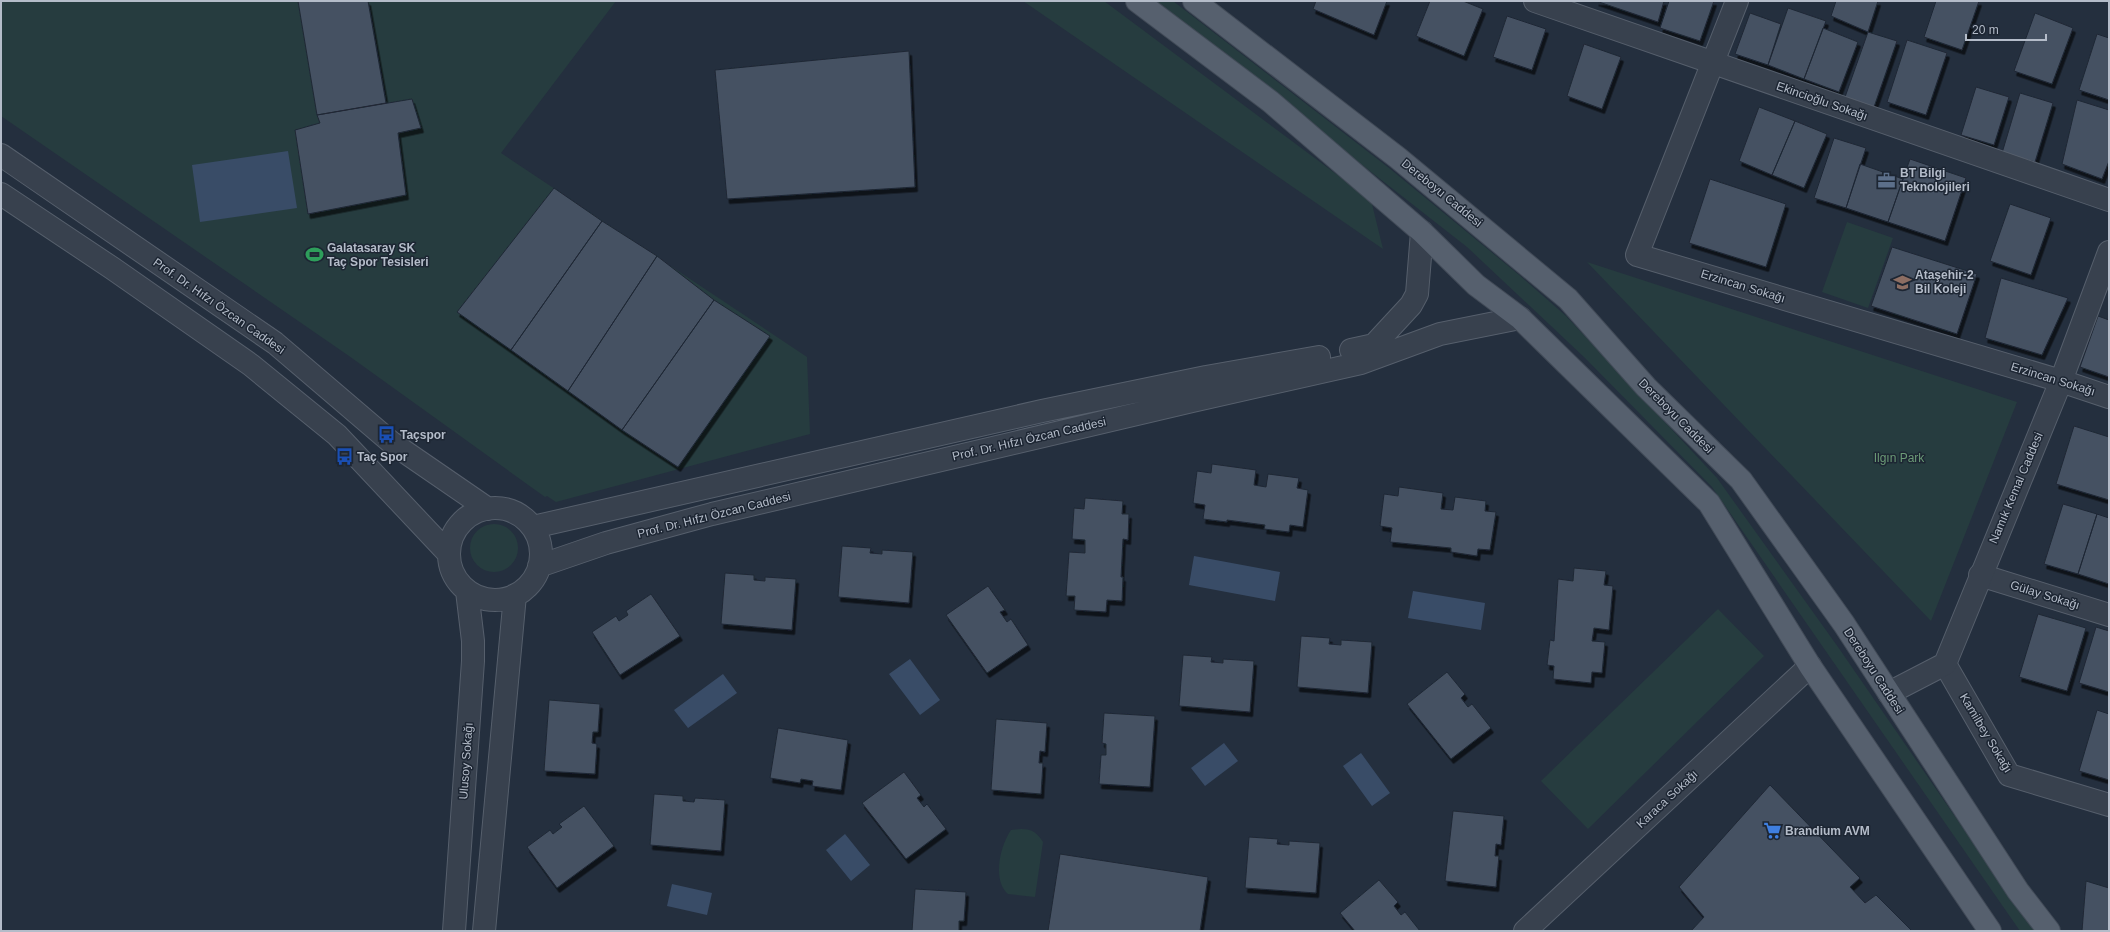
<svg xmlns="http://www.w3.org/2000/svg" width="2110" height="932" viewBox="0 0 2110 932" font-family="Helvetica,sans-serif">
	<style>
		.green { fill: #263c3f }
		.water { fill: #394c67 }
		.building { fill: #455162; stroke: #1f2835; filter: url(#shadow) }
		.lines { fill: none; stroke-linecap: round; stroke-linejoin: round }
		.minor-casing { stroke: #565f6c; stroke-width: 24 }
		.tertiary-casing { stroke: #565f6c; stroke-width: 24 }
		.primary-casing { stroke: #414a57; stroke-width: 24 }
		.minor { stroke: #38414e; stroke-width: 22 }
		.tertiary { stroke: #38414e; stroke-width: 22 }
		.primary { stroke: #56606e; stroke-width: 22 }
		.labels { text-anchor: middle; stroke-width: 3; stroke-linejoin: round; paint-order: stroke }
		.street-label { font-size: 12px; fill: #b4bcc9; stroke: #1d2633 }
		.poi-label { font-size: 12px; font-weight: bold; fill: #b4bcc9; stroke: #1d2633; text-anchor: start }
		.park-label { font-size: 12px; fill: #6b9a76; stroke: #1d2633 }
	</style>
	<defs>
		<filter id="shadow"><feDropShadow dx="2.5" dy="4.5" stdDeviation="0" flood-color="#0009"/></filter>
	</defs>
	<rect width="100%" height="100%" fill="#242f3e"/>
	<path class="green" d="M 1,1 L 616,1 L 501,153 L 807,357 L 810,434 L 556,502 L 547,496 L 545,497 L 349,356 L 1,116 Z
		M 1023,1 L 1104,1 L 1371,200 L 1383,249 Z
		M 1153,1 L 1173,1 L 1389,168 L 1518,274 L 1566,316 L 1717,478 L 1838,647 L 2023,915 L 2037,931 L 2020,931 L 1712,487 L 1585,358 L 1467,247 Z
		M 1847,222 L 1893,238 L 1868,308 L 1822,292 Z
		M 1587,262 L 2017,402 L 1931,621 Z
		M470 548a24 24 0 1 1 48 0a24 24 0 1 1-48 0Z
		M 1718,609 L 1764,656 L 1588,829 L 1541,781 Z
		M 1021,829 C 1033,829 1037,833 1043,842 L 1035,897 L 1008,894 C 992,880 1000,846 1011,830 Z"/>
	<path class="water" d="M 288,151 L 297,208 L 200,222 L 192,165 Z
		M 1194,556 L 1280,572 L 1275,601 L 1189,585 Z
		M 1413,591 L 1485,603 L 1481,630 L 1408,618 Z
		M 910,659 L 940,700 L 920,715 L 889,674 Z
		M 723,674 L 737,693 L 688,728 L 674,710 Z
		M 1224,743 L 1238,761 L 1205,786 L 1191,768 Z
		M 1361,753 L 1390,793 L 1372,806 L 1343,766 Z
		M 845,834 L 870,865 L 851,881 L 826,850 Z
		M 672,884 L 712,893 L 707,915 L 667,906 Z"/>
	<path class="building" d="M 298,1 L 368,1 L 386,103 L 317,115 Z
		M 1316,1 L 1387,1 L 1374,35 L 1313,9 Z
		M 1430,1 L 1463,1 L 1483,9 L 1464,56 L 1416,36 Z
		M 1596,1 L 1664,1 L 1658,22 Z
		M 1669,1 L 1714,1 L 1700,41 L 1660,28 Z
		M 1836,1 L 1878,1 L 1868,32 L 1831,16 Z
		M 1936,1 L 1979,1 L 1962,50 L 1924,37 Z
		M 1788,8 L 1826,21 L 1804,79 L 1768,65 Z
		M 1750,13 L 1781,24 L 1768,65 L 1735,54 Z
		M 2035,13 L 2073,28 L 2052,84 L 2014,71 Z
		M 1507,16 L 1546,29 L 1532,70 L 1493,57 Z
		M 1823,28 L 1858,42 L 1839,92 L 1804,79 Z
		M 1868,32 L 1897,41 L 1874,107 L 1845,97 Z
		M 2097,34 L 2109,38 L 2109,100 L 2079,90 Z
		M 1907,40 L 1947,53 L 1926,115 L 1887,102 Z
		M 1584,44 L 1621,57 L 1602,109 L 1567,96 Z
		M 909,51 L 915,187 L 727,199 L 715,70 Z
		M 1976,87 L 2009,97 L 1994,145 L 1961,135 Z
		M 2020,93 L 2053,103 L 2035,162 L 2002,153 Z
		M 412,99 L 421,128 L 398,133 L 406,195 L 308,214 L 295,130 L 320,123 L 317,115 Z
		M 2077,100 L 2109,110 L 2109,161 L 2102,179 L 2062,164 Z
		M 1759,107 L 1795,121 L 1772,175 L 1739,161 Z
		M 1795,121 L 1827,134 L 1804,188 L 1772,175 Z
		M 1834,138 L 1866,148 L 1846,208 L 1814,198 Z
		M 1910,159 L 1966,178 L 1945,241 L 1888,222 Z
		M 1860,164 L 1903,179 L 1888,222 L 1846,208 Z
		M 1710,179 L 1786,204 L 1766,267 L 1689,243 Z
		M 554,188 L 602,221 L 511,350 L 457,312 Z
		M 2010,204 L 2051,218 L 2031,275 L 1990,261 Z
		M 602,221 L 657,256 L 568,391 L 511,350 Z
		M 1892,247 L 1977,274 L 1957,334 L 1871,306 Z
		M 657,256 L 714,300 L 622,430 L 568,391 Z
		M 2001,278 L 2068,298 L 2042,355 L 1985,338 Z
		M 714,300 L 770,336 L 678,467 L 622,430 Z
		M 2098,316 L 2109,320 L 2109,377 L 2080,367 Z
		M 2074,426 L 2109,437 L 2109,500 L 2056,484 Z
		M 1212,464 L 1256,470 L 1254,485 L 1266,487 L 1268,474 L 1299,478 L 1297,488 L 1308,490 L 1303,527 L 1290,525 L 1289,532 L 1264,529 L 1265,525 L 1227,520 L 1227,522 L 1203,519 L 1205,505 L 1193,503 L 1197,471 L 1211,473 Z
		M 1399,487 L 1443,493 L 1441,509 L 1453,510 L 1455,497 L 1486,501 L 1485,511 L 1496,512 L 1490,550 L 1478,549 L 1477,556 L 1451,552 L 1451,548 L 1390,542 L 1392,528 L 1380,526 L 1384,494 L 1398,496 Z
		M 1085,498 L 1123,501 L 1122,514 L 1129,514 L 1128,540 L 1123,539 L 1121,577 L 1123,577 L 1122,601 L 1107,600 L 1106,612 L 1074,610 L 1075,596 L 1066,596 L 1069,552 L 1085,553 L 1085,540 L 1072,539 L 1074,508 L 1084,509 Z
		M 2063,504 L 2097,514 L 2078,574 L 2044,564 Z
		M 2097,514 L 2109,518 L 2109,584 L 2078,574 Z
		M 842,546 L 871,548 L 870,553 L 882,554 L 882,550 L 913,552 L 909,603 L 838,597 Z
		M 1574,568 L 1606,571 L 1604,585 L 1613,586 L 1609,630 L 1594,628 L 1592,641 L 1605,642 L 1602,673 L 1592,672 L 1591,683 L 1553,679 L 1554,666 L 1547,665 L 1550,640 L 1554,641 L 1558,579 L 1573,581 Z
		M 725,573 L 754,575 L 754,580 L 765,581 L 765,577 L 796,579 L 792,630 L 721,624 Z
		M 988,586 L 1005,610 L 1000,612 L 1007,622 L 1011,619 L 1028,645 L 987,673 L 946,615 Z
		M 651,594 L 680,636 L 620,675 L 592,632 L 616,616 L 619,621 L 628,615 L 626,611 Z
		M 2038,614 L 2086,628 L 2067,691 L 2019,677 Z
		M 2096,627 L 2109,631 L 2109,692 L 2079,683 Z
		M 1301,636 L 1330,638 L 1329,644 L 1341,645 L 1341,640 L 1372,642 L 1368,693 L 1297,687 Z
		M 1183,655 L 1212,657 L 1211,662 L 1223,663 L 1223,659 L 1254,661 L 1250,712 L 1179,706 Z
		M 1447,672 L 1465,694 L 1461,698 L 1468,707 L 1472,704 L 1491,728 L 1451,759 L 1407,704 Z
		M 549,700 L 600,704 L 598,732 L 593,732 L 592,743 L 597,744 L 595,774 L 544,771 Z
		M 2097,710 L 2109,714 L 2109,780 L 2079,771 Z
		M 1104,713 L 1155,716 L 1150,787 L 1099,784 L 1101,755 L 1106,755 L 1106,744 L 1102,743 Z
		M 996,719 L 1047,723 L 1045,752 L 1040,751 L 1039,763 L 1043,763 L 1041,794 L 991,790 Z
		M 778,728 L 848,740 L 841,790 L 812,786 L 813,781 L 801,779 L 800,783 L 770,778 Z
		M 904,772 L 921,795 L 917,798 L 924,807 L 927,804 L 946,829 L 906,859 L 862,803 Z
		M 1770,785 L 1860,878 L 1850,887 L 1865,903 L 1876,895 L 1912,931 L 1691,931 L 1704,917 L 1679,887 Z
		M 654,794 L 683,796 L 683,801 L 694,802 L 695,798 L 725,800 L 721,851 L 650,845 Z
		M 584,806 L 614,846 L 557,888 L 527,847 L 550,830 L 553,834 L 562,827 L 559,824 Z
		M 1453,811 L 1504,816 L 1501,845 L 1496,844 L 1495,856 L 1499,856 L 1496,887 L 1445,881 Z
		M 1249,837 L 1278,839 L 1277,844 L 1289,845 L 1289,841 L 1320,843 L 1316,893 L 1245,888 Z
		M 1060,854 L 1208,877 L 1200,931 L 1048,931 Z
		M 1379,880 L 1398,902 L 1394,906 L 1401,915 L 1405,912 L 1420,931 L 1355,931 L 1340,913 Z
		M 2086,881 L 2109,888 L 2109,931 L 2082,931 Z
		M 915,889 L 966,892 L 964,921 L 959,921 L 959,931 L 912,931 Z"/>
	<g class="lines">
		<defs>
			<path id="minor" d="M 1535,1 L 2109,200
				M 1737,1 L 1637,255 L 2061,381 L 2109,397
				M 1980,575 L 2109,615
				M 1945,664 L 2009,775 L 2109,805
				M 1525,931 L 1810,666"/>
			<path id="tertiary" d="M 1,155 L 275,343 L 392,443 L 488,509
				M 1,194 L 112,268 L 251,365 L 337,435 L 449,554
				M 1351,350 L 1374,345 L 1411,305 L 1417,294 L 1422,232
				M449 554a46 46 0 1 1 92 0a46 46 0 1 1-92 0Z
				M 533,527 L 1042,411 L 1206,377 L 1319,357
				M 539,566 L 606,543 L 712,514 L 1192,401 L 1361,363 L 1440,334 L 1520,318
				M 1889,693 L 1945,664 L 2061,381 L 2109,252
				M 454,931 L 473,661 L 473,641 L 467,591
				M 484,931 L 515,595"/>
			<path id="primary" d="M 1137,1 L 1271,102 L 1422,232 L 1476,285 L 1520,318 L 1709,503 L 1810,666 L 1990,931
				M 1194,1 L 1398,158 L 1568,299 L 1646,387 L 1741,480 L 1844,624 L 2018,891 L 2049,931"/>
		</defs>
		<use href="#minor" class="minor-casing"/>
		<use href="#tertiary" class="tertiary-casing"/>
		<use href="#primary" class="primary-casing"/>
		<use href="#minor" class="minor"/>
		<use href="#tertiary" class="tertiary"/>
		<use href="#primary" class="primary"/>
	</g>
	<defs>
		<symbol id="office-bare" viewBox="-9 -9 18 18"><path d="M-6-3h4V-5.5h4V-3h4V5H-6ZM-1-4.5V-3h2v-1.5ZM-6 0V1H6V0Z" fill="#5c6f8a" stroke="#1d2633" stroke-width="2.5" paint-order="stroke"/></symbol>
		<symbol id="stadium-bare" viewBox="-9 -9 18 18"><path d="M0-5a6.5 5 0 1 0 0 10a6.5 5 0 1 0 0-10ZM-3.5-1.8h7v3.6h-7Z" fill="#2e9e5b" stroke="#1d2633" stroke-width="2.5" paint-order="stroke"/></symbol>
		<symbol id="school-bare" viewBox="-9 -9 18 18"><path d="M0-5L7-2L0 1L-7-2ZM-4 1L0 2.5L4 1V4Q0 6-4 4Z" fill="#8d6e63" stroke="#1d2633" stroke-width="2.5" paint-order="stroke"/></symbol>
		<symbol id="bus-bare" viewBox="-9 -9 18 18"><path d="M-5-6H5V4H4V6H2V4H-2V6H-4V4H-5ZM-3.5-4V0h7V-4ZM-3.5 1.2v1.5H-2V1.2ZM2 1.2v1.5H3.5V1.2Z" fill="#1a4fb4" stroke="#1d2633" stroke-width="2.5" paint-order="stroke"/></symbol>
		<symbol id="supermarket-bare" viewBox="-9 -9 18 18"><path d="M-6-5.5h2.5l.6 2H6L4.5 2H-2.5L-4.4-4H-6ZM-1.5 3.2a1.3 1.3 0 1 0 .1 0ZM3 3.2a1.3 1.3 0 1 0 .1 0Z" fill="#3f7fe0" stroke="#1d2633" stroke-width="2.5" paint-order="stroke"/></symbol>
	</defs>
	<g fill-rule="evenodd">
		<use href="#office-bare" x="1874" y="168" width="25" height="25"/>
		<use href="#stadium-bare" x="302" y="242" width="25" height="25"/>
		<use href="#school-bare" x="1890" y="270" width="25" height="25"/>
		<use href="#bus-bare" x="374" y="422" width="25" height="25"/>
		<use href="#bus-bare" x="332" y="444" width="25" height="25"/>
		<use href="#supermarket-bare" x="1760" y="818" width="25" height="25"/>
	</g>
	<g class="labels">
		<g class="street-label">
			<text transform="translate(1822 101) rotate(19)" y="4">Ekincioğlu Sokağı</text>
			<text transform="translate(1442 193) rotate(39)" y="4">Dereboyu Caddesi</text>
			<text transform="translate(1743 286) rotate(17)" y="4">Erzincan Sokağı</text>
			<text transform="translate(219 306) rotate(35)" y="4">Prof. Dr. Hıfzı Özcan Caddesi</text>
			<text transform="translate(2053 379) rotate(17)" y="4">Erzincan Sokağı</text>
			<text transform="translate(1676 416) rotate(45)" y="4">Dereboyu Caddesi</text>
			<text transform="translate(1029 439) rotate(-13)" y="4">Prof. Dr. Hıfzı Özcan Caddesi</text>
			<text transform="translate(2016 488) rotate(-67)" y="4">Namık Kemal Caddesi</text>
			<text transform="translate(714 515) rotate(-14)" y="4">Prof. Dr. Hıfzı Özcan Caddesi</text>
			<text transform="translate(2045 595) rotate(17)" y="4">Gülay Sokağı</text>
			<text transform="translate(1874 671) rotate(57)" y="4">Dereboyu Caddesi</text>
			<text transform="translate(1986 733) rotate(59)" y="4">Kamilbey Sokağı</text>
			<text transform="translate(466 761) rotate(-86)" y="4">Ulusoy Sokağı</text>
			<text transform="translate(1667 799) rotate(-43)" y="4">Karaca Sokağı</text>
		</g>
		<g class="poi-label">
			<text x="1900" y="177">BT Bilgi<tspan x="1900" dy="14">Teknolojileri</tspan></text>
			<text x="327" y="252">Galatasaray SK<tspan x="327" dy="14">Taç Spor Tesisleri</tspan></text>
			<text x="1915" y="279">Ataşehir-2<tspan x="1915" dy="14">Bil Koleji</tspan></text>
			<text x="400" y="439">Taçspor</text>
			<text x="357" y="461">Taç Spor</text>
			<text x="1785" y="835">Brandium AVM</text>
		</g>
		<g class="park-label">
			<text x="1899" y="462">Ilgın Park</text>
		</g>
	</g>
	<rect width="2110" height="932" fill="none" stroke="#b4bcc9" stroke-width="4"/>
	<path d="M1966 34v6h80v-6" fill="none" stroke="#b4bcc9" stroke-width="2"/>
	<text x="1972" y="34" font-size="12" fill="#b4bcc9" stroke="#1d2633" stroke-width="3" paint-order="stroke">20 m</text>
</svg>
